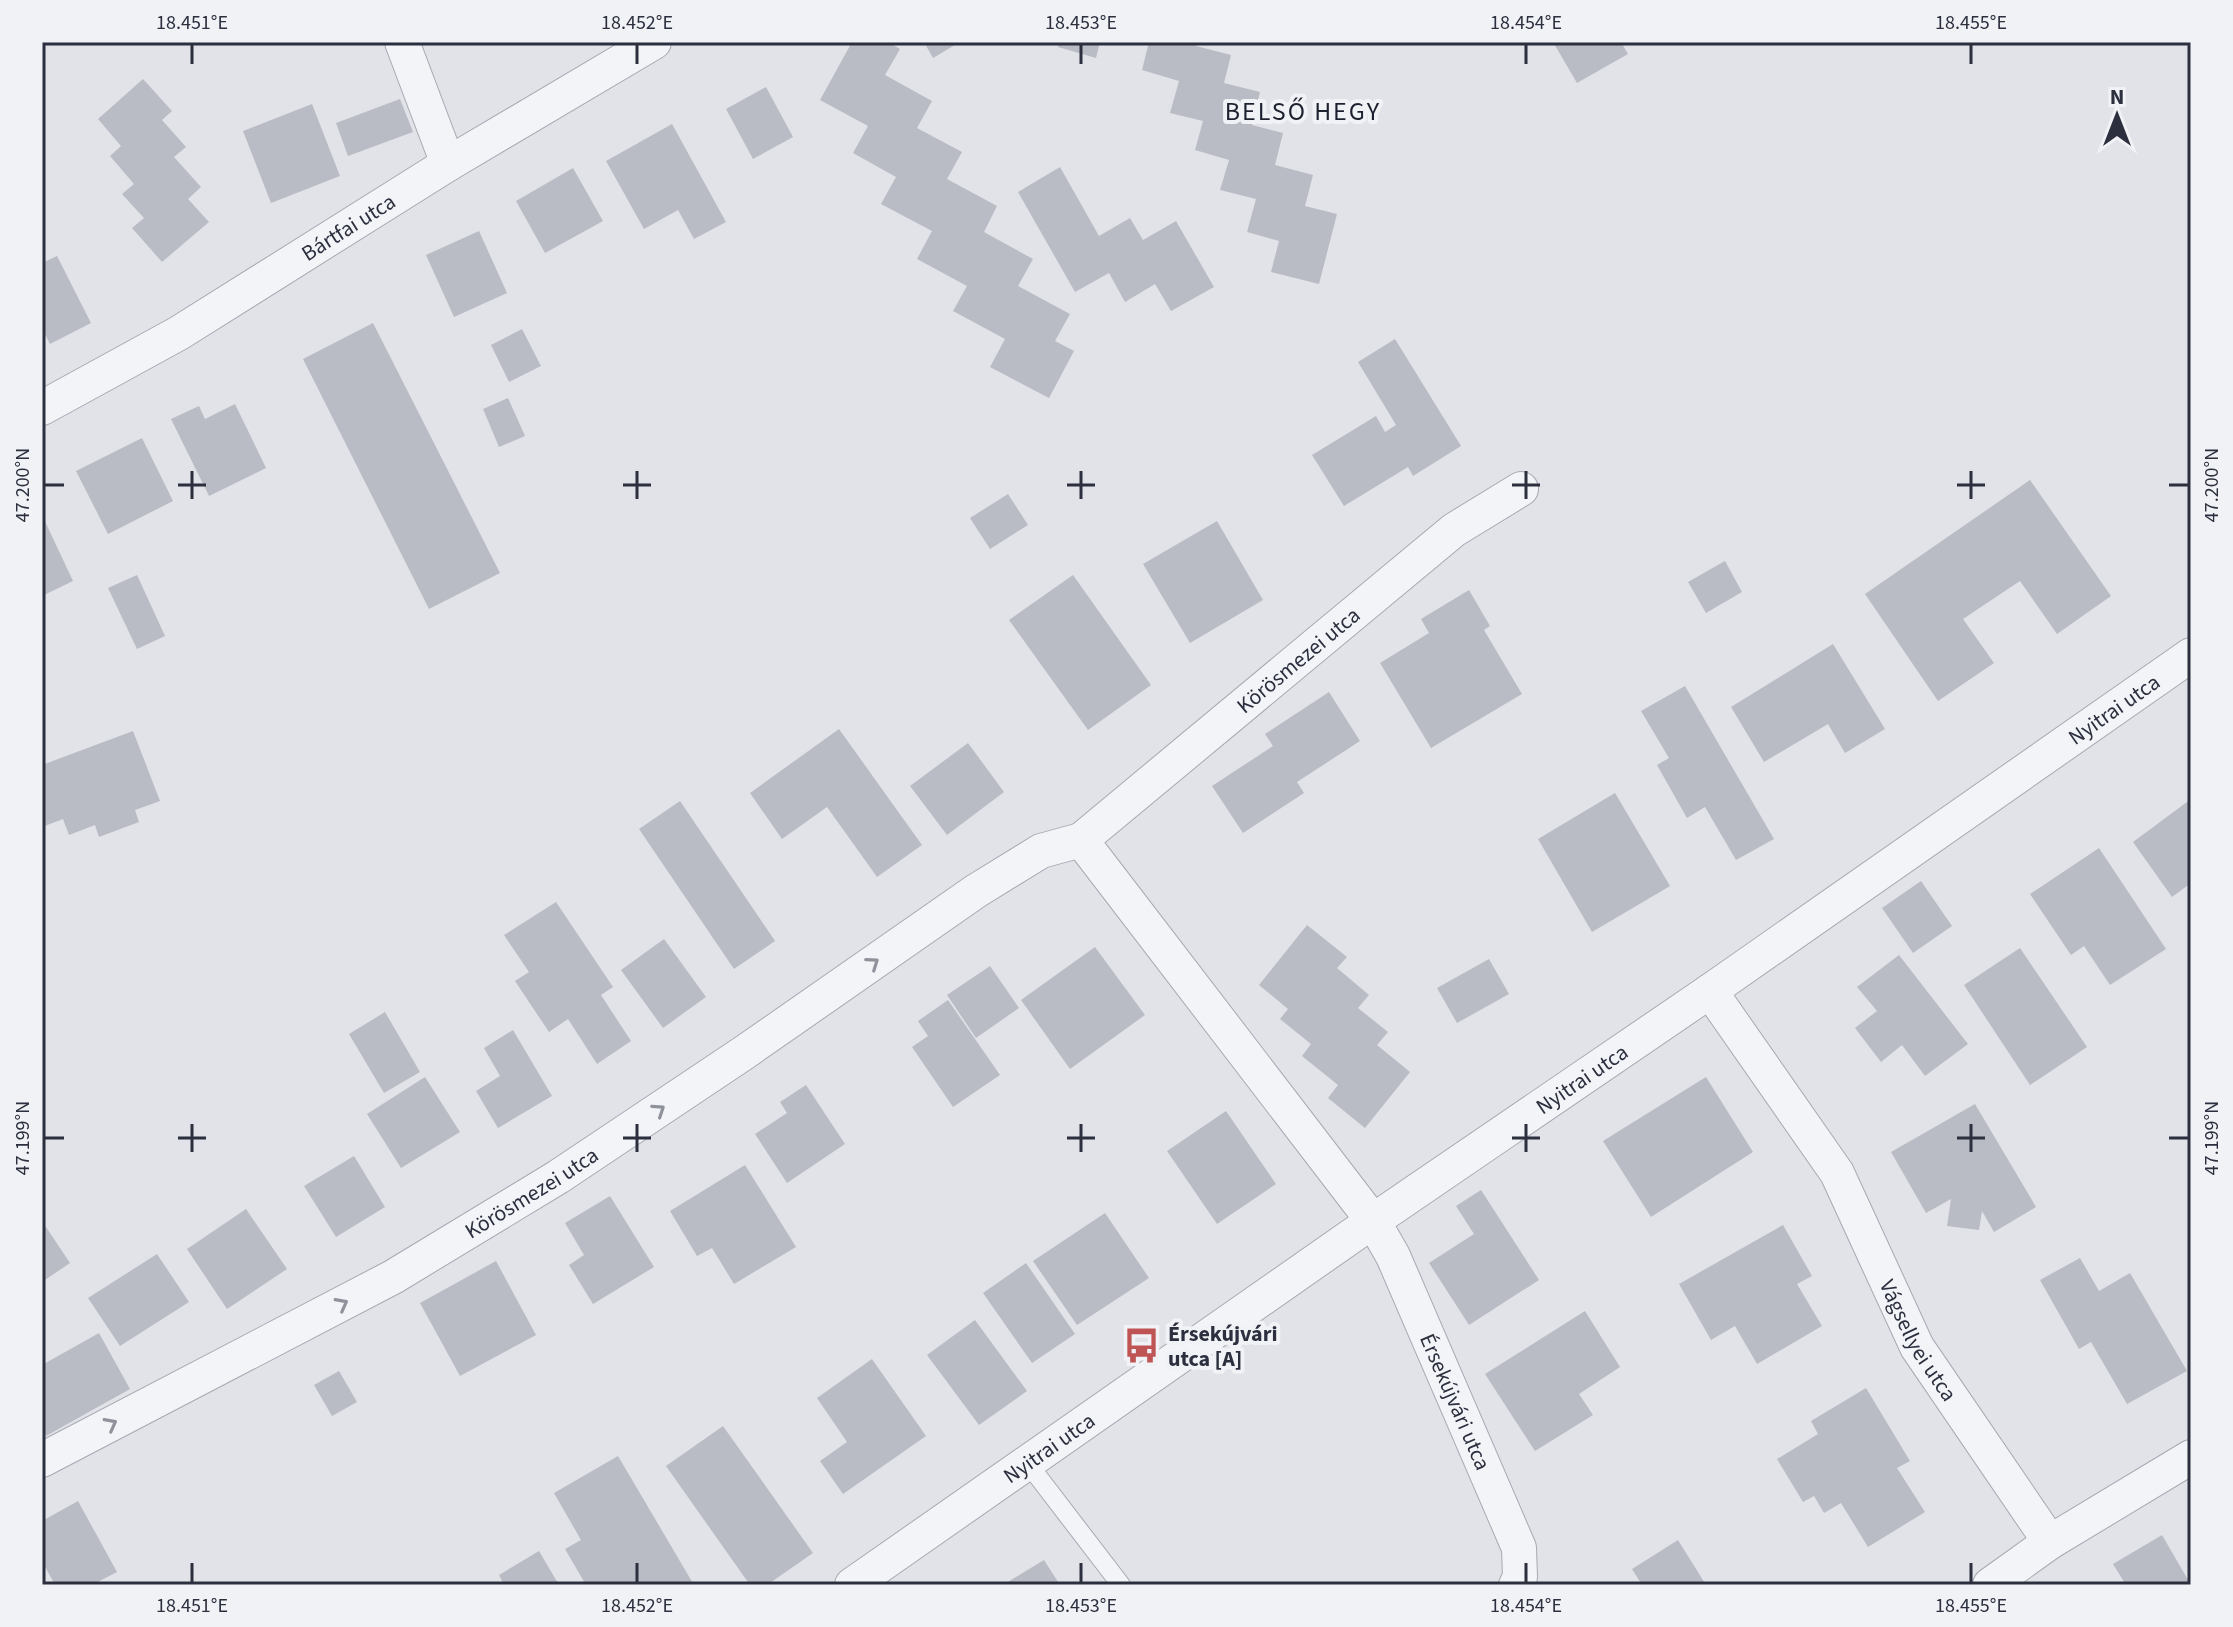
<svg xmlns="http://www.w3.org/2000/svg" width="2233" height="1627" viewBox="0 0 2233 1627" font-family="'Source Sans 3',sans-serif">
	<style>
		.building { fill: #b9bcc4 }
		.lines { fill: none; stroke-linecap: round; stroke-linejoin: round }
		.lane-casing { stroke: #a7a9b2; stroke-width: 20 }
		.street-casing { stroke: #a7a9b2; stroke-width: 36 }
		.lane { stroke: #f3f4f7; stroke-width: 18 }
		.street { stroke: #f3f4f7; stroke-width: 34 }
		.oneway { stroke: #8f929a }
		.ticks { fill: none; stroke: #2b2f3e; stroke-width: 3 }
		.labels { text-anchor: middle; stroke-width: 8; stroke-linejoin: round; paint-order: stroke }
		.street-label { font-size: 22px; fill: #2b2f3e; stroke: #f0f2f6 }
		.poi-label { font-size: 22px; font-weight: bold; fill: #2b2f3e; stroke: #f0f2f6; text-anchor: start }
		.quarter-label { font-size: 26px; letter-spacing: 2px; fill: #1d212f; stroke: #f0f2f6 }
		.neatline { fill: none; stroke: #2b2f3e; stroke-width: 3 }
		.ticks-label { font-size: 20px; text-anchor: middle; fill: #2b2f3e }
	</style>
	<rect width="100%" height="100%" fill="#e1e3e8"/>
	<path class="building" d="M 852,42 L 888,42 L 900,49 L 885,75 L 932,101 L 917,128 L 962,152 L 947,179 L 997,206 L 984,232 L 1033,259 L 1018,286 L 1070,314 L 1055,341 L 1074,351 L 1049,398 L 990,367 L 1005,339 L 953,311 L 967,286 L 917,259 L 932,231 L 881,204 L 896,177 L 853,153 L 868,126 L 820,100 Z
		M 924,42 L 960,42 L 933,58 Z
		M 1059,42 L 1100,42 L 1096,58 L 1058,47 Z
		M 1149,42 L 1197,42 L 1196,46 L 1231,55 L 1224,83 L 1260,92 L 1252,125 L 1283,133 L 1275,165 L 1313,175 L 1305,206 L 1337,214 L 1319,284 L 1271,272 L 1279,241 L 1247,232 L 1256,199 L 1220,190 L 1229,160 L 1195,150 L 1203,121 L 1170,113 L 1179,81 L 1142,70 Z
		M 1553,42 L 1621,42 L 1628,54 L 1577,83 Z
		M 143,79 L 172,111 L 162,120 L 186,147 L 174,157 L 201,187 L 188,199 L 209,222 L 162,262 L 132,228 L 144,218 L 122,194 L 134,184 L 110,156 L 121,146 L 98,119 Z
		M 766,87 L 793,137 L 753,159 L 726,109 Z
		M 400,99 L 413,132 L 348,156 L 336,123 Z
		M 312,104 L 340,176 L 271,203 L 243,131 Z
		M 672,124 L 726,222 L 694,239 L 678,210 L 644,229 L 606,161 Z
		M 1060,167 L 1099,236 L 1130,218 L 1143,240 L 1176,221 L 1214,287 L 1171,311 L 1155,284 L 1125,302 L 1109,273 L 1075,292 L 1018,192 Z
		M 573,168 L 603,221 L 545,253 L 516,201 Z
		M 479,231 L 507,293 L 454,317 L 426,255 Z
		M 57,256 L 91,323 L 50,344 L 42,328 L 42,263 Z
		M 373,323 L 500,573 L 429,609 L 303,359 Z
		M 522,329 L 541,366 L 509,382 L 491,345 Z
		M 1395,339 L 1461,446 L 1413,476 L 1408,467 L 1344,506 L 1312,455 L 1376,416 L 1385,432 L 1396,425 L 1358,362 Z
		M 508,398 L 525,436 L 499,447 L 483,409 Z
		M 235,404 L 266,468 L 209,496 L 171,419 L 199,406 L 205,419 Z
		M 142,438 L 173,501 L 108,534 L 76,471 Z
		M 2030,480 L 2111,596 L 2057,634 L 2020,581 L 1963,619 L 1994,663 L 1938,701 L 1865,594 Z
		M 1008,494 L 1028,525 L 990,549 L 970,518 Z
		M 42,515 L 73,581 L 42,596 Z
		M 1217,521 L 1263,600 L 1190,643 L 1143,564 Z
		M 1725,561 L 1742,592 L 1706,613 L 1688,582 Z
		M 137,575 L 165,636 L 137,649 L 108,588 Z
		M 1073,575 L 1151,685 L 1088,730 L 1009,620 Z
		M 1469,590 L 1490,626 L 1484,630 L 1522,694 L 1431,748 L 1380,663 L 1429,633 L 1421,619 Z
		M 1833,644 L 1885,729 L 1845,753 L 1828,724 L 1764,762 L 1731,707 Z
		M 1685,686 L 1774,839 L 1736,860 L 1705,807 L 1687,818 L 1657,765 L 1669,758 L 1641,711 Z
		M 1329,692 L 1360,741 L 1297,782 L 1304,793 L 1243,833 L 1212,786 L 1273,746 L 1265,734 Z
		M 839,729 L 922,845 L 877,877 L 827,807 L 782,839 L 750,793 Z
		M 133,731 L 160,801 L 135,810 L 139,822 L 99,837 L 95,825 L 69,835 L 63,819 L 42,827 L 42,765 Z
		M 968,743 L 1004,792 L 947,835 L 910,786 Z
		M 1615,793 L 1670,886 L 1592,932 L 1538,839 Z
		M 2191,799 L 2191,883 L 2172,897 L 2133,842 Z
		M 680,801 L 775,941 L 734,969 L 639,829 Z
		M 2099,848 L 2166,949 L 2110,985 L 2084,946 L 2071,955 L 2030,894 Z
		M 1921,881 L 1952,926 L 1913,953 L 1882,908 Z
		M 556,902 L 613,987 L 601,995 L 631,1041 L 597,1064 L 568,1019 L 549,1032 L 515,981 L 529,972 L 504,935 Z
		M 1307,925 L 1347,957 L 1337,968 L 1369,995 L 1358,1008 L 1388,1032 L 1377,1045 L 1410,1072 L 1365,1128 L 1328,1098 L 1338,1085 L 1302,1056 L 1311,1044 L 1280,1019 L 1288,1009 L 1259,985 Z
		M 664,939 L 706,997 L 663,1028 L 621,970 Z
		M 1095,947 L 1145,1015 L 1070,1069 L 1021,1000 Z
		M 2020,948 L 2087,1047 L 2030,1085 L 1964,985 Z
		M 1899,955 L 1968,1044 L 1925,1076 L 1902,1045 L 1881,1062 L 1855,1028 L 1877,1011 L 1857,987 Z
		M 1489,959 L 1509,994 L 1457,1023 L 1437,988 Z
		M 990,966 L 1019,1008 L 976,1038 L 947,995 Z
		M 948,1000 L 1000,1075 L 953,1107 L 912,1047 L 928,1036 L 918,1021 Z
		M 385,1012 L 420,1072 L 384,1093 L 349,1034 Z
		M 513,1030 L 552,1096 L 498,1128 L 476,1091 L 500,1076 L 484,1048 Z
		M 425,1077 L 460,1132 L 401,1168 L 367,1114 Z
		M 1706,1077 L 1753,1152 L 1651,1217 L 1603,1141 Z
		M 806,1085 L 845,1144 L 787,1183 L 755,1134 L 787,1113 L 780,1102 Z
		M 1975,1104 L 2036,1207 L 1994,1232 L 1982,1211 L 1979,1230 L 1947,1226 L 1951,1199 L 1926,1213 L 1891,1152 Z
		M 1226,1111 L 1276,1184 L 1217,1224 L 1167,1151 Z
		M 354,1156 L 385,1207 L 336,1237 L 304,1186 Z
		M 745,1165 L 796,1247 L 734,1284 L 712,1248 L 697,1256 L 670,1211 Z
		M 1481,1190 L 1539,1280 L 1469,1325 L 1429,1263 L 1474,1234 L 1456,1206 Z
		M 610,1196 L 654,1267 L 593,1304 L 569,1265 L 584,1255 L 565,1223 Z
		M 246,1209 L 287,1269 L 227,1309 L 187,1249 Z
		M 1105,1213 L 1149,1278 L 1077,1325 L 1033,1261 Z
		M 42,1221 L 70,1263 L 42,1282 Z
		M 1783,1225 L 1812,1276 L 1797,1284 L 1822,1326 L 1757,1364 L 1735,1326 L 1711,1340 L 1679,1284 Z
		M 157,1254 L 189,1302 L 120,1346 L 88,1298 Z
		M 2080,1258 L 2099,1291 L 2130,1273 L 2187,1371 L 2127,1404 L 2091,1342 L 2079,1349 L 2040,1280 Z
		M 496,1261 L 536,1335 L 460,1376 L 420,1303 Z
		M 1026,1263 L 1075,1334 L 1032,1363 L 983,1293 Z
		M 1585,1311 L 1620,1367 L 1579,1394 L 1593,1415 L 1535,1451 L 1485,1374 Z
		M 975,1320 L 1027,1391 L 979,1425 L 927,1355 Z
		M 99,1333 L 130,1389 L 46,1436 L 42,1428 L 42,1365 Z
		M 872,1359 L 926,1436 L 843,1494 L 820,1461 L 847,1442 L 817,1398 Z
		M 339,1371 L 357,1402 L 332,1416 L 314,1385 Z
		M 1866,1388 L 1910,1461 L 1897,1468 L 1925,1512 L 1868,1547 L 1841,1503 L 1824,1513 L 1814,1496 L 1803,1502 L 1777,1459 L 1818,1434 L 1811,1421 Z
		M 723,1426 L 813,1553 L 767,1585 L 750,1585 L 666,1466 Z
		M 618,1456 L 694,1585 L 608,1585 L 606,1582 L 601,1585 L 586,1585 L 565,1549 L 581,1540 L 554,1493 Z
		M 78,1501 L 117,1572 L 92,1585 L 55,1585 L 42,1561 L 42,1521 Z
		M 2162,1535 L 2191,1585 L 2126,1585 L 2113,1564 Z
		M 1678,1540 L 1706,1585 L 1642,1585 L 1632,1569 Z
		M 539,1551 L 559,1585 L 504,1585 L 499,1575 Z
		M 1044,1560 L 1060,1585 L 1003,1585 Z"/>
	<g class="lines">
		<defs>
			<path id="lane" d="M 1026,1461 L 1121,1585"/>
			<g id="street">
				<path d="M 402,42 L 448,164"/>
				<path id="s1" d="M 42,408 L 179,333 L 448,164 L 654,42"/>
				<path id="s2" d="M 1081,840 L 1454,530 L 1521,489"/>
				<path id="s3" d="M 1710,991 L 1837,1173 L 1917,1347 L 2050,1542 L 2191,1457"/>
				<path id="s4" d="M 42,1460 L 393,1277 L 558,1177 L 745,1052 L 976,891 L 1041,851 L 1081,840 L 1373,1221 L 1393,1256 L 1519,1548 L 1520,1577 L 1516,1585"/>
				<path id="s5" d="M 852,1585 L 1373,1221 L 1710,991 L 2191,655"/>
				<path d="M 1990,1585 L 2050,1542"/>
			</g>
		</defs>
		<use href="#lane" class="lane-casing"/>
		<use href="#street" class="street-casing"/>
		<use href="#lane" class="lane"/>
		<use href="#street" class="street"/>
	</g>
	<defs><path id="oneway-chevron" d="M-2-3.5L2.5 0L-2 3.5" fill="none" stroke-width="1.6" stroke-linecap="round" stroke-linejoin="round" transform="scale(2)"/></defs>
	<g class="oneway">
		<use href="#oneway-chevron" transform="translate(873 963) rotate(-35)"/>
		<use href="#oneway-chevron" transform="translate(659 1110) rotate(-34)"/>
		<use href="#oneway-chevron" transform="translate(342 1304) rotate(-28)"/>
		<use href="#oneway-chevron" transform="translate(111 1424) rotate(-28)"/>
	</g>
	<path class="ticks" d="M 192,44 L 192,64M 637,44 L 637,64M 1081,44 L 1081,64M 1526,44 L 1526,64M 1971,44 L 1971,64M 192,471 L 192,499M 637,471 L 637,499M 1081,471 L 1081,499M 1526,471 L 1526,499M 1971,471 L 1971,499M 44,485 L 64,485M 178,485 L 206,485M 623,485 L 651,485M 1067,485 L 1095,485M 1512,485 L 1540,485M 1957,485 L 1985,485M 2169,485 L 2189,485M 192,1124 L 192,1152M 637,1124 L 637,1152M 1081,1124 L 1081,1152M 1526,1124 L 1526,1152M 1971,1124 L 1971,1152M 44,1138 L 64,1138M 178,1138 L 206,1138M 623,1138 L 651,1138M 1067,1138 L 1095,1138M 1512,1138 L 1540,1138M 1957,1138 L 1985,1138M 2169,1138 L 2189,1138M 192,1563 L 192,1583M 637,1563 L 637,1583M 1081,1563 L 1081,1583M 1526,1563 L 1526,1583M 1971,1563 L 1971,1583"/>
	<defs>
		<symbol id="bus-bare" viewBox="-9 -9 18 18"><path d="M-5-6H5V4H4V6H2V4H-2V6H-4V4H-5ZM-3.5-4V0h7V-4ZM-3.5 1.2v1.5H-2V1.2ZM2 1.2v1.5H3.5V1.2Z" fill="#bf5455" stroke="#f0f2f6" stroke-width="2.5" paint-order="stroke"/></symbol>
	</defs>
	<g fill-rule="evenodd">
		<use href="#bus-bare" x="1116" y="1320" width="51" height="51"/>
	</g>
	<g class="labels">
		<g class="street-label">
			<text dy="8" stroke="none"><textPath href="#s1" startOffset="356">Bártfai utca</textPath></text>
			<text dy="8" stroke="none"><textPath href="#s2" startOffset="282">Körösmezei utca</textPath></text>
			<text dy="8" stroke="none"><textPath href="#s5" startOffset="1536">Nyitrai utca</textPath></text>
			<text dy="8" stroke="none"><textPath href="#s5" startOffset="888">Nyitrai utca</textPath></text>
			<text dy="8" stroke="none"><textPath href="#s4" startOffset="558">Körösmezei utca</textPath></text>
			<text dy="8" stroke="none"><textPath href="#s3" startOffset="408">Vágsellyei utca</textPath></text>
			<text dy="8" stroke="none"><textPath href="#s4" startOffset="1892">Érsekújvári utca</textPath></text>
			<text dy="8" stroke="none"><textPath href="#s5" startOffset="240">Nyitrai utca</textPath></text>
		</g>
		<g class="poi-label">
			<text x="1168" y="1341">Érsekújvári<tspan x="1168" dy="25">utca [A]</tspan></text>
		</g>
		<g class="quarter-label">
			<text x="1303" y="120">BELSŐ HEGY</text>
		</g>
	</g>
	<rect width="2233" height="1627" fill="none" stroke="#f0f2f6" stroke-width="88"/>
	<g transform="translate(2117 116)" stroke="#f0f2f6" stroke-width="6" paint-order="stroke">
	<path d="M0-6L14 30L0 20L-14 30Z" fill="#2b2f3e"/>
	<text y="-12" font-size="22" font-weight="bold" text-anchor="middle" fill="#2b2f3e">N</text>
	</g>
	<rect x="44" y="44" width="2145" height="1539" class="neatline"/>
	<g class="ticks-label">
		<text x="192" y="29">18.451°E</text>
		<text x="637" y="29">18.452°E</text>
		<text x="1081" y="29">18.453°E</text>
		<text x="1526" y="29">18.454°E</text>
		<text x="1971" y="29">18.455°E</text>
		<text transform="translate(22 485) rotate(-90)" y="7">47.200°N</text>
		<text transform="translate(2211 485) rotate(-90)" y="7">47.200°N</text>
		<text transform="translate(22 1138) rotate(-90)" y="7">47.199°N</text>
		<text transform="translate(2211 1138) rotate(-90)" y="7">47.199°N</text>
		<text x="192" y="1612">18.451°E</text>
		<text x="637" y="1612">18.452°E</text>
		<text x="1081" y="1612">18.453°E</text>
		<text x="1526" y="1612">18.454°E</text>
		<text x="1971" y="1612">18.455°E</text>
	</g>
</svg>
